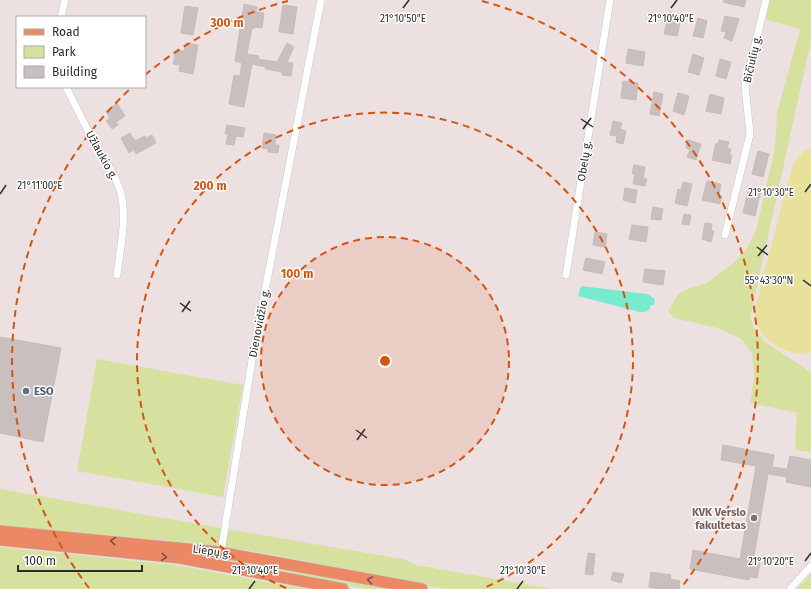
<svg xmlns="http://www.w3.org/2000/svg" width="811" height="589" viewBox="0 0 811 589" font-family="'Fira Sans',sans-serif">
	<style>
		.green { fill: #d7e19f }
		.pitch { fill: #e8e19b }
		.water { fill: #78eace }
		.building { fill: #c9bfbe; stroke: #c9bbb9 }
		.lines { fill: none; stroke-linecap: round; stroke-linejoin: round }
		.street-casing { stroke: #c1cace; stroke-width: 8 }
		.primary-casing { stroke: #c0c0c0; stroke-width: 12 }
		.street { stroke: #fff; stroke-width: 7 }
		.primary { stroke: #eb8967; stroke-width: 11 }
		.oneway { stroke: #785144 }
		.ticks { fill: none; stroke: #2c2c2c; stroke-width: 1.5 }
		.ring { fill: none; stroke: #d5540f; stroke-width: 2; stroke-dasharray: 7 5 }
		.service-dot { fill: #5c6f8a; stroke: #fff; stroke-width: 1.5 }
		.education-dot { fill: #8d6e63; stroke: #fff; stroke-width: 1.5 }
		.labels { text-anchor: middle; stroke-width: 3; stroke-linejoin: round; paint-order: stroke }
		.street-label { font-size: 11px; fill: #2c2c2c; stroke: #fff }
		.service-label { font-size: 11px; font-weight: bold; fill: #4e5e75; stroke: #fff; text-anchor: start }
		.education-label { font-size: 11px; font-weight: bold; fill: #785e54; stroke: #fff; text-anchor: end }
		.ticks-label { font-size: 10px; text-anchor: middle; fill: #2c2c2c; stroke: #fff; stroke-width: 3; stroke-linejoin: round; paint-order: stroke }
		.centre { fill: #d5540f; stroke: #fff; stroke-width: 2 }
		.ring-label { font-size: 12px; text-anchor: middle; font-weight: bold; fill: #d5540f; stroke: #fff; stroke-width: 3; stroke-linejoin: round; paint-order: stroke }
	</style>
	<rect width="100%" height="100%" fill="#ede0e0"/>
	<path class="green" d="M 770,0 L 811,0 L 811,41 L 750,318 L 755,330 L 765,342 L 811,372 L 811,452 L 796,450 L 795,440 L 797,413 L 750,403 L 754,377 L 752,354 L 742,339 L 717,328 L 674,318 L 668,311 L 678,294 L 688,289 L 707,283 L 732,264 L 746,250 L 756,230 L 775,148 L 777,113 L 800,29 L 767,20 L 766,16 Z
		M 97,359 L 243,385 L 223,497 L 77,471 Z
		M 0,489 L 232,530 L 403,559 L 416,565 L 553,589 L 450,589 L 426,586 C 364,574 301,559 239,549 C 160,537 79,536 0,526 Z
		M 0,547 L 176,565 L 306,589 L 0,589 Z
		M 195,555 L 217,557 L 388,589 L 367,589 L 194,557 Z
		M 811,574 L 811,589 L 797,589 Z"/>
	<path class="pitch" d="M 811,147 L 811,353 C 787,358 755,338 754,312 L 792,167 C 796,159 802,151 811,147 Z"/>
	<path class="water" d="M 581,286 L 647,294 L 655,299 L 654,305 L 651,305 L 649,310 L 644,312 L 640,312 L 578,296 Z"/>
	<path class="building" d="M 724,0 L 746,0 L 744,7 L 723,2 Z
		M 244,4 L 257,7 L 256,12 L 264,13 L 262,28 L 254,27 L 254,29 L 252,28 L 247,54 L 259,56 L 258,59 L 277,62 L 287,43 L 294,47 L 287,62 L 293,63 L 291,76 L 282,75 L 282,72 L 266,69 L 266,67 L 252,64 L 244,107 L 229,104 L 234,75 L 240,76 L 242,63 L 235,61 Z
		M 283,5 L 297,7 L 293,34 L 279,32 Z
		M 185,6 L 198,8 L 193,35 L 181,33 Z
		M 669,12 L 682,15 L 677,36 L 664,34 Z
		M 725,16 L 739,19 L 732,41 L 724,38 L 726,32 L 721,31 Z
		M 698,18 L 707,21 L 703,38 L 693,36 Z
		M 186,43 L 198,45 L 193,74 L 179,71 L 180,65 L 173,64 L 176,50 L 184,51 Z
		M 628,49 L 645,52 L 643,66 L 626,63 Z
		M 693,54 L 704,58 L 699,75 L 688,72 Z
		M 720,59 L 731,62 L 726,79 L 716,76 Z
		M 623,81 L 638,83 L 636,100 L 621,98 Z
		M 654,92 L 663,94 L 659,116 L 650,114 Z
		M 678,93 L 689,96 L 684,115 L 673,111 Z
		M 710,94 L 724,98 L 721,114 L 706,111 Z
		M 117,103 L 125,116 L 116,122 L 118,125 L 112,129 L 106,121 L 110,118 L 106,111 Z
		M 613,121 L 622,123 L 620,129 L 626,131 L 623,144 L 616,142 L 617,136 L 610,135 Z
		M 227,125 L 245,128 L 243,137 L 236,136 L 234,145 L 226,144 L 228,134 L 225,134 Z
		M 130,133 L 135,141 L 145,136 L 146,138 L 152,135 L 156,143 L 136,154 L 134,150 L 129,153 L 121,138 Z
		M 264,133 L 276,135 L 275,145 L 279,145 L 278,153 L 268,152 L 268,149 L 262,148 Z
		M 688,140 L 701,144 L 696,160 L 687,157 L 690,150 L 686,148 Z
		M 719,140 L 729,142 L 727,148 L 731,149 L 729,155 L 732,155 L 730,164 L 712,160 L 716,143 L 718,144 Z
		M 758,151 L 769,154 L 763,177 L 752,174 Z
		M 634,165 L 645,167 L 643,179 L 647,179 L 645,186 L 633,184 L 635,174 L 632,174 Z
		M 707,181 L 721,184 L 719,195 L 722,196 L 720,204 L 702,200 Z
		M 683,182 L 692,184 L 687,206 L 675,203 L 678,189 L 681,190 Z
		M 749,187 L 761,190 L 755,216 L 743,213 Z
		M 625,188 L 637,190 L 635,203 L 623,200 Z
		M 653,207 L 663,209 L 661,220 L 651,219 Z
		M 684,214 L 691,215 L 689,225 L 682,224 Z
		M 705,223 L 712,224 L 711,231 L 714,231 L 711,242 L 702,239 Z
		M 632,225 L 648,227 L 646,242 L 629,239 Z
		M 595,232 L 607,234 L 605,247 L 593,245 Z
		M 586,258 L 605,262 L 602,274 L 583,270 Z
		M 645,269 L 665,271 L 663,285 L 643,282 Z
		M 0,337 L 61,348 L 43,442 L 0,433 Z
		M 723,445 L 774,455 L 772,467 L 787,469 L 790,456 L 811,460 L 811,487 L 786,482 L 787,477 L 768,474 L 753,562 L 760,563 L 757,578 L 750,577 L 749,580 L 690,569 L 693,550 L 740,559 L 756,466 L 721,460 Z
		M 588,553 L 595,554 L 593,575 L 585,574 Z
		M 613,572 L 624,574 L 621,583 L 611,580 Z
		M 651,572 L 671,575 L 670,579 L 680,581 L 679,589 L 659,589 L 649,587 Z"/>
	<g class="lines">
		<defs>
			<path id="street" d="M 61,17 L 65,0
				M 66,87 C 76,107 86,128 97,147 C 105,161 115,174 120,190 C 128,215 120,249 117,275
				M 725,235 L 750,134 L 745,86 L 766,0
				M 566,275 L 610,0
				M 221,552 L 254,348 L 321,0
				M 790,589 L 811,566"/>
			<path id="primary" d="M 0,531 L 219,552 L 422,589
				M 0,540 L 180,558 L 343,589"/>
		</defs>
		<use href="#street" class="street-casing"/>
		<use href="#primary" class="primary-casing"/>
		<use href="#street" class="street"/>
		<use href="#primary" class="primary"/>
	</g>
	<defs><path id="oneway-chevron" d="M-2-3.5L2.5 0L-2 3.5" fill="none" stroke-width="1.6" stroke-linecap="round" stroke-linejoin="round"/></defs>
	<g class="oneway">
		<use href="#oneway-chevron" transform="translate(113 541) rotate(-175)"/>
		<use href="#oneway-chevron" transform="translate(164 557) rotate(6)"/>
		<use href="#oneway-chevron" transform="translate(370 580) rotate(-170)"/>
	</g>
	<path class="ticks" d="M 403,8 L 409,0M 671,8 L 677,0M 581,119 L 593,127M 583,129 L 591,118M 805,192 L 811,184M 0,194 L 6,185M 757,247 L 768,255M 758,256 L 767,245M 803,280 L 811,286M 180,303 L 191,311M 182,312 L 190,301M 356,430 L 367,438M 357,440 L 365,429M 805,561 L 811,553M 249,589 L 255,581M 517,589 L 523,581"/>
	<circle cx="385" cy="361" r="124" fill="#d5540f" fill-opacity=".12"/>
	<g class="ring">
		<circle cx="385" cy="361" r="124"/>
		<path d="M286 588A248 248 0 1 1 484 588"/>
		<path d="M89 588A373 373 0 0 1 131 88M145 75A373 373 0 0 1 288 1M482 1A373 373 0 0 1 681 588"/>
	</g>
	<circle class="service-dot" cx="26" cy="391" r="4"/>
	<circle class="education-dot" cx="754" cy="518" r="4"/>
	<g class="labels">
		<g class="street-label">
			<text transform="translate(752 59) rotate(-77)" y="4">Bičiulių g.</text>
			<text transform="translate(102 155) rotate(61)" y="4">Užlaukio g.</text>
			<text transform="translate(584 161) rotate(-81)" y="4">Obelų g.</text>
			<text transform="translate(259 323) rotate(-79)" y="4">Dienovidžio g.</text>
			<text transform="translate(212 551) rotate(8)" y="4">Liepų g.</text>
		</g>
		<g class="service-label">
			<text x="34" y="395">ESO</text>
		</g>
		<g class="education-label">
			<text x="746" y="516">KVK Verslo<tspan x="746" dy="13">fakultetas</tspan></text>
		</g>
	</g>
	<g class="ticks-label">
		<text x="403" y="22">21°10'50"E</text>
		<text x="671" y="22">21°10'40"E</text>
		<text x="40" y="189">21°11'00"E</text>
		<text x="771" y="196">21°10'30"E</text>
		<text x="769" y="284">55°43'30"N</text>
		<text x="771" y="565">21°10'20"E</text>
		<text x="255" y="574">21°10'40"E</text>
		<text x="523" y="574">21°10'30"E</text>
	</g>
	<circle cx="385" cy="361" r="6" class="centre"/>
	<g class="ring-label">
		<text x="227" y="27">300 m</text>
		<text x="210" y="190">200 m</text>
		<text x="297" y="278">100 m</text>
	</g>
	<rect x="16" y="16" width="130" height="72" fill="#ffffff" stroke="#ababab"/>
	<rect x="24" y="29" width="20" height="6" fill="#eb8967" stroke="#ababab"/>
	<text x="52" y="36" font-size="12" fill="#2c2c2c">Road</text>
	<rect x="24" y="46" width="20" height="12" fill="#d7e19f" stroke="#ababab"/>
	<text x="52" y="56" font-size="12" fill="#2c2c2c">Park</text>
	<rect x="24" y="66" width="20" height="12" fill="#c9bfbe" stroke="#ababab"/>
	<text x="52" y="76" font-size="12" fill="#2c2c2c">Building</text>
	<path d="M18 565v6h124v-6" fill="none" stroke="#2c2c2c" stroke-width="2"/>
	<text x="24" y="565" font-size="12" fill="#2c2c2c" stroke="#ffffff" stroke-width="3" paint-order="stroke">100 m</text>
</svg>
